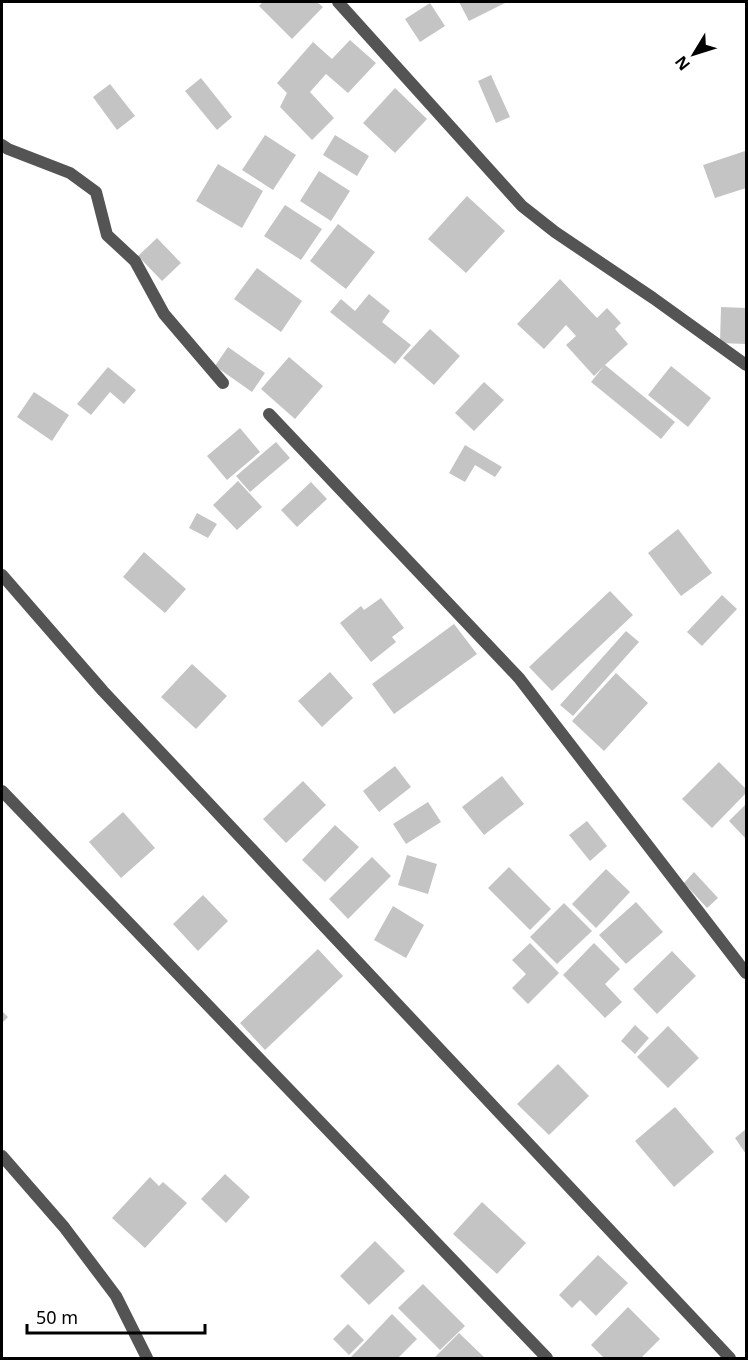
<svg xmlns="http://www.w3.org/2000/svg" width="748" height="1360" viewBox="0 0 748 1360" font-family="'Noto Sans',sans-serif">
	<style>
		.building { fill: #c4c4c4 }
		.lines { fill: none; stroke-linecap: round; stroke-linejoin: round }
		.street { stroke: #545454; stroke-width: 12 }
	</style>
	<rect width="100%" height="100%" fill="#fff"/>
	<path class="building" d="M 263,2 L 317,2 L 323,7 L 292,39 L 259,6 Z
		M 459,2 L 504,2 L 505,3 L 469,21 Z
		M 430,3 L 445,26 L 420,42 L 405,19 Z
		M 350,40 L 376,63 L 348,93 L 326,74 L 310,92 L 334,118 L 312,140 L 280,107 L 287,93 L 277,83 L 313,42 L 332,59 Z
		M 491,75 L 510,117 L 496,123 L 478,81 Z
		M 201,78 L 232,117 L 217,130 L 185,91 Z
		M 110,84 L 135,116 L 117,130 L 93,97 Z
		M 395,88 L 427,119 L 395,153 L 363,123 Z
		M 265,135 L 296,155 L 273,190 L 242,170 Z
		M 335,135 L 369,156 L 357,176 L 323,155 Z
		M 745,151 L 746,188 L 715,198 L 703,165 Z
		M 218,164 L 263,191 L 242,228 L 196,201 Z
		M 319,171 L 350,191 L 331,221 L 300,201 Z
		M 467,196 L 505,231 L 466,273 L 428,239 Z
		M 285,205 L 322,229 L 301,260 L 264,236 Z
		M 338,224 L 375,252 L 346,289 L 310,261 Z
		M 157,238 L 181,263 L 162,281 L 138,256 Z
		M 257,268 L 302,301 L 281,332 L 234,299 Z
		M 560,279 L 597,318 L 607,308 L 621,323 L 615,329 L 628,344 L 605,365 L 675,422 L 661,439 L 591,382 L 604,366 L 594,376 L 566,345 L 576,336 L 566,325 L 544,349 L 517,324 Z
		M 369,294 L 390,311 L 382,322 L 411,345 L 395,364 L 330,312 L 341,299 L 355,311 Z
		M 721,307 L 746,308 L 746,344 L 720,343 Z
		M 430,329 L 460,356 L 434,385 L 403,358 Z
		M 228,347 L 265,373 L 252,392 L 215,366 Z
		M 289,357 L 323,386 L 295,419 L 261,389 Z
		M 671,366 L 711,398 L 688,427 L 648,395 Z
		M 108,367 L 136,390 L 124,404 L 110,392 L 91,415 L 77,404 Z
		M 484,382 L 504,400 L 474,431 L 455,413 Z
		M 34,392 L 69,415 L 52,441 L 17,417 Z
		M 240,428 L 260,452 L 227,480 L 207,456 Z
		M 276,442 L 290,458 L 250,492 L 236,476 Z
		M 465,445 L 502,467 L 495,477 L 475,465 L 465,482 L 449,473 Z
		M 238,481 L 262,507 L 237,530 L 213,505 Z
		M 311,482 L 327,499 L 297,527 L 281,510 Z
		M 197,513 L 217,524 L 208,538 L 189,528 Z
		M 678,529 L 712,573 L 681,596 L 648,553 Z
		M 144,552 L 186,589 L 165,613 L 123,577 Z
		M 610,591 L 633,615 L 552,691 L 529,667 Z
		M 722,595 L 737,609 L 702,646 L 687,632 Z
		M 381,598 L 404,628 L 392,637 L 396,642 L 371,662 L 340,623 L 361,606 L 364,610 Z
		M 454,624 L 477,654 L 394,714 L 372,684 Z
		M 626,631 L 639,642 L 573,716 L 560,705 Z
		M 192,664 L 227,696 L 196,729 L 161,697 Z
		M 330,672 L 353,698 L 322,727 L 298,701 Z
		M 616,673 L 648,703 L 604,751 L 572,721 Z
		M 719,762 L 746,789 L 746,793 L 712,828 L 682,799 Z
		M 395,766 L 411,787 L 379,812 L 363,791 Z
		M 502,776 L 524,804 L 484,835 L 462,807 Z
		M 303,781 L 326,805 L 286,843 L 263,819 Z
		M 428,802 L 441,822 L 406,844 L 393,824 Z
		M 746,804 L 746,839 L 729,821 Z
		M 123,812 L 155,848 L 121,878 L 89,842 Z
		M 587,821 L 607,846 L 590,861 L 569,835 Z
		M 335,825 L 359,847 L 325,882 L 302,860 Z
		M 407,855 L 437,864 L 428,894 L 398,885 Z
		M 372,857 L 391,876 L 348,919 L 329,899 Z
		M 509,867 L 551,909 L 530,930 L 488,888 Z
		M 606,869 L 630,892 L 596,928 L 572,904 Z
		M 694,872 L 718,898 L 707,908 L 684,883 Z
		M 203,895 L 228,921 L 198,951 L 173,924 Z
		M 636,902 L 663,932 L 626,964 L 599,935 Z
		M 564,903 L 592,931 L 557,964 L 530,937 Z
		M 393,906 L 424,925 L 406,958 L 374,940 Z
		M 530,943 L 559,973 L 528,1004 L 512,988 L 526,974 L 512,960 Z
		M 594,943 L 620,969 L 605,984 L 622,1002 L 605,1018 L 563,975 Z
		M 318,949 L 343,976 L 265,1050 L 240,1023 Z
		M 672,951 L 696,976 L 657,1014 L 633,989 Z
		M 2,1011 L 8,1017 L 2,1023 Z
		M 635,1025 L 649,1038 L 635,1054 L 621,1041 Z
		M 668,1026 L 699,1058 L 668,1088 L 637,1057 Z
		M 558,1064 L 589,1096 L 549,1135 L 517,1104 Z
		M 675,1107 L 714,1152 L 674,1187 L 635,1141 Z
		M 746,1129 L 746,1154 L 735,1138 Z
		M 225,1174 L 250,1197 L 226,1223 L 201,1199 Z
		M 150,1177 L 159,1186 L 163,1182 L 187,1203 L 145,1248 L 112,1218 Z
		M 482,1202 L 526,1243 L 497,1274 L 453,1234 Z
		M 375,1241 L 405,1271 L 369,1305 L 340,1276 Z
		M 598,1255 L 628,1283 L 596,1316 L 580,1300 L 572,1308 L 559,1295 Z
		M 423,1284 L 465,1326 L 440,1350 L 398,1308 Z
		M 628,1307 L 660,1339 L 641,1358 L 604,1358 L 591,1345 Z
		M 392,1314 L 417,1339 L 398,1358 L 352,1358 L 351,1357 Z
		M 348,1324 L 364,1340 L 349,1355 L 333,1339 Z
		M 459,1333 L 485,1358 L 434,1358 Z"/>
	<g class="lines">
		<path class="street" d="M 338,2 L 522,206 L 555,232 L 653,298 L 746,365
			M 2,145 L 8,149 L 70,173 L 96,192 L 107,235 L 135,261 L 164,314 L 223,383
			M 269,414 L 519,678 L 746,973
			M 2,575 L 103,691 L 730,1358
			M 2,791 L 547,1358
			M 2,1156 L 64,1227 L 116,1296 L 147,1358"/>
	</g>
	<rect width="748" height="1360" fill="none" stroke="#000000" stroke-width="6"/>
	<g transform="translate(694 54) rotate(232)" stroke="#ffffff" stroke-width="4.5" paint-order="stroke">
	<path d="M0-4.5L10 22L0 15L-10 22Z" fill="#000000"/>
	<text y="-9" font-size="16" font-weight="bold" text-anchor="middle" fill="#000000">N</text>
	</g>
	<path d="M27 1324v9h178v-9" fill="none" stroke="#000000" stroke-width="3"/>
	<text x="36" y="1324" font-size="18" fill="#000000" stroke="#ffffff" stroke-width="4.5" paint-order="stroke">50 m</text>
</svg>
